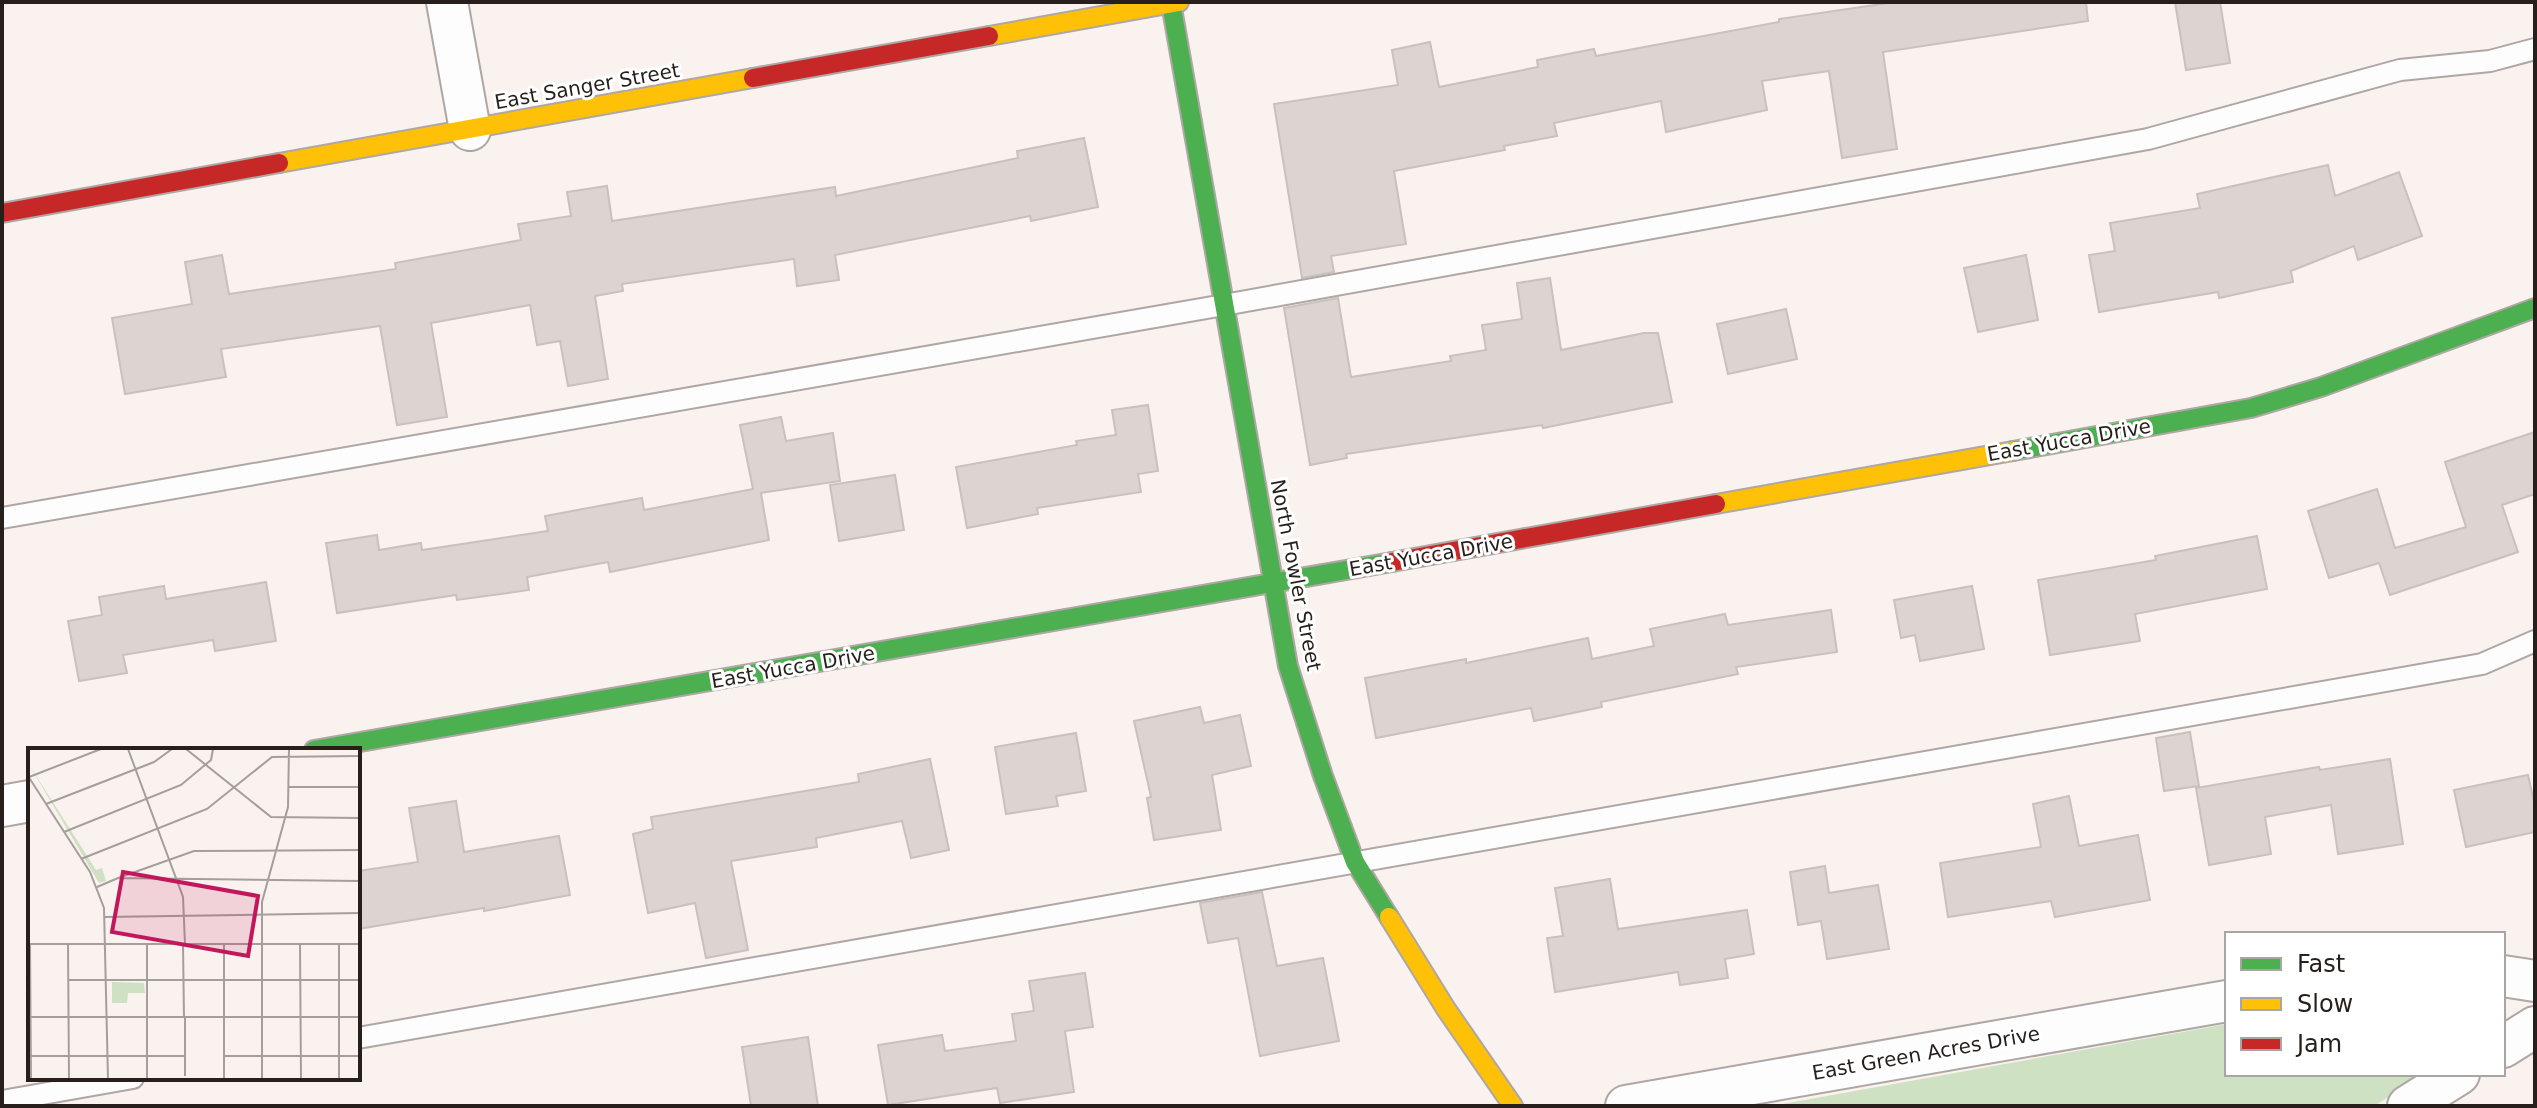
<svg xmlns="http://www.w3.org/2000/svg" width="2537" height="1108" viewBox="0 0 2537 1108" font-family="'DejaVu Sans',sans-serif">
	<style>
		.green { fill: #cee1c2 }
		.building { fill: #dbd4d1; stroke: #c8c1be; stroke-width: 2 }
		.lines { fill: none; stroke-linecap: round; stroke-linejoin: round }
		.lane-casing { stroke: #aea7a4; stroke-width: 24 }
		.street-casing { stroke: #aea7a4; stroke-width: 44 }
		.fast-casing { stroke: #aea7a4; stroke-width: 22 }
		.slow-casing { stroke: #aea7a4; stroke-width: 22 }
		.jam-casing { stroke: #aea7a4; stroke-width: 22 }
		.lane { stroke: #fefdfd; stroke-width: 20 }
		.street { stroke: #fefdfd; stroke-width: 40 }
		.fast { stroke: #4caf50; stroke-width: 18 }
		.slow { stroke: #ffc107; stroke-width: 18 }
		.jam { stroke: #c62828; stroke-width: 18 }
		.labels { text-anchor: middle; stroke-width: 6; stroke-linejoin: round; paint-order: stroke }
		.street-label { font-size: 20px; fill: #261f1b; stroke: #fff }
		.inset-road { fill: none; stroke: #a59e9a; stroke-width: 2 }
		.view { fill: #c2185b; fill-opacity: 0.15; stroke: #c2185b; stroke-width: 4 }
		.inset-edge { fill: none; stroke: #261f1b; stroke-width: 4 }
	</style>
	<rect width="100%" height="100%" fill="#faf2ef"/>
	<path class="green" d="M 2227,1024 L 2227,1074 L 2426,1074 L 2374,1106 L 1771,1106 Z"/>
	<path class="building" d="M 1895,2 L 2086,2 L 2088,21 L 1883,52 L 1897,149 L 1842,158 L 1829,71 L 1762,81 L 1767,110 L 1666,132 L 1661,101 L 1554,123 L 1557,136 L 1504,146 L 1505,150 L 1394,171 L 1406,244 L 1331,256 L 1334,272 L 1302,278 L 1274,104 L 1398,85 L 1392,50 L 1430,42 L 1439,87 L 1538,67 L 1537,60 L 1594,49 L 1596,56 L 1779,22 L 1779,19 Z
		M 2175,2 L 2220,2 L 2230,63 L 2186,70 Z
		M 1084,138 L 1098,207 L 1031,221 L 1030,216 L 835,255 L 839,280 L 797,286 L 794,259 L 622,284 L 623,291 L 595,296 L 608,379 L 568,386 L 560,341 L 537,345 L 530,305 L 431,323 L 447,417 L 397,425 L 380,326 L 221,349 L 226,377 L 125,394 L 112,318 L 192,304 L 185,262 L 222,255 L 229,294 L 396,269 L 395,263 L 521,240 L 518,224 L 571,216 L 567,192 L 607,186 L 612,221 L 835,187 L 836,196 L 1018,158 L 1017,151 Z
		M 2328,165 L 2335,196 L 2399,172 L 2422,236 L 2358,260 L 2354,246 L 2291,271 L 2293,282 L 2219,298 L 2218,292 L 2099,312 L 2089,255 L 2115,251 L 2110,223 L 2200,208 L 2197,194 Z
		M 2026,255 L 2038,320 L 1978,332 L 1964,268 Z
		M 1550,278 L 1561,350 L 1644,333 L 1658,333 L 1672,402 L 1543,428 L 1542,425 L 1346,454 L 1347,458 L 1310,465 L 1284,308 L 1338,298 L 1351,377 L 1451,361 L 1450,356 L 1486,350 L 1482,325 L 1522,319 L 1517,283 Z
		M 1786,309 L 1797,359 L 1728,374 L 1717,324 Z
		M 1148,405 L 1158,471 L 1138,474 L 1141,492 L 1037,508 L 1038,514 L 967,528 L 956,467 L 1077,445 L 1076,441 L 1116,435 L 1112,410 Z
		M 781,417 L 786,441 L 833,433 L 840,481 L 761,493 L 769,540 L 610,572 L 608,562 L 527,577 L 529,590 L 457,600 L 456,595 L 337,613 L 326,543 L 377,535 L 379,550 L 421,543 L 422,550 L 548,531 L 545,516 L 642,498 L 644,510 L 753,489 L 740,425 Z
		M 2535,432 L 2535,494 L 2502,505 L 2518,552 L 2390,595 L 2379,563 L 2329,578 L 2308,511 L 2377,489 L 2395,548 L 2466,527 L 2445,462 Z
		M 895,475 L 904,530 L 839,541 L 830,485 Z
		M 2257,536 L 2267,589 L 2135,614 L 2140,641 L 2050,655 L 2038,580 L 2156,560 L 2155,556 Z
		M 266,582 L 276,641 L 215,651 L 213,640 L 123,655 L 127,673 L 79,681 L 68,621 L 102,615 L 99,597 L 164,586 L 166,599 Z
		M 1972,586 L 1984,649 L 1920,661 L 1915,635 L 1901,638 L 1894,600 Z
		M 1831,610 L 1837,652 L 1736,667 L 1738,674 L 1601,702 L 1602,707 L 1534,721 L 1531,708 L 1376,738 L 1365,678 L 1466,659 L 1466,663 L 1588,638 L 1592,659 L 1654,646 L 1650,629 L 1725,614 L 1728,625 Z
		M 1200,707 L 1204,723 L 1240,715 L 1251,766 L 1212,775 L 1221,830 L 1154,840 L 1147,798 L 1151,797 L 1134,721 Z
		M 2190,732 L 2199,786 L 2164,791 L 2156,738 Z
		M 1076,733 L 1086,791 L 1056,796 L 1058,806 L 1006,814 L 995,747 Z
		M 930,759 L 949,850 L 911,858 L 902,821 L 816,838 L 817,847 L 731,861 L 748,950 L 706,958 L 695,903 L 648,913 L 633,834 L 653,829 L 651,817 L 859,782 L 858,774 Z
		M 2390,759 L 2403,844 L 2338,854 L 2331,805 L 2265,817 L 2271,854 L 2209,865 L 2196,788 L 2319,767 L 2320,770 Z
		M 2528,775 L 2535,806 L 2535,832 L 2466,847 L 2454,790 Z
		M 2069,796 L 2079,846 L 2138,835 L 2150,900 L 2055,917 L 2051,901 L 1948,917 L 1940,863 L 2041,847 L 2033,804 Z
		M 456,801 L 464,852 L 559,836 L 570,895 L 484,911 L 484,908 L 358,929 L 358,871 L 418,862 L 409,808 Z
		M 1825,866 L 1829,893 L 1878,885 L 1889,949 L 1827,959 L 1821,921 L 1798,925 L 1790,872 Z
		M 1610,879 L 1618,929 L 1747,910 L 1754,954 L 1725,959 L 1728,978 L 1680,985 L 1678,972 L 1555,992 L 1547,938 L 1563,936 L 1555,888 Z
		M 1262,892 L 1277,966 L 1323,958 L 1339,1041 L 1260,1056 L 1238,938 L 1208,943 L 1200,903 Z
		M 1085,973 L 1093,1027 L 1065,1031 L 1074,1092 L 1000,1103 L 997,1088 L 888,1105 L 878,1045 L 942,1035 L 945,1051 L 1016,1041 L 1012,1014 L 1034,1011 L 1029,981 Z
		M 808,1037 L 818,1106 L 751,1106 L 742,1047 Z"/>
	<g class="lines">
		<defs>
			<path id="lane" d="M 2,518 L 1224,305 L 2148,139 L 2400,70 L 2490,61 L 2535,49
				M 358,1038 L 2482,664 L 2535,641
				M 2,1101 L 133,1078"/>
			<path id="street" d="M 447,2 L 470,130
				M 2,806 L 30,801
				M 2503,976 L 2535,981
				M 2503,1047 L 2535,1027
				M 1626,1106 L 2227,1001
				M 2408,1106 L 2459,1074"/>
			<path id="fast" d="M 1171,3 L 1288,666 L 1323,776 L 1355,862 L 1389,917
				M 2013,451 L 2251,408 L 2321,387 L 2535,308
				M 314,750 L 1392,562"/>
			<path id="slow" d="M 989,36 L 1179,2
				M 279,163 L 753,78
				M 1716,504 L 2013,451
				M 1389,917 L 1446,1009 L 1513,1106"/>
			<path id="jam" d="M 753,78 L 989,36
				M 2,213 L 279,163
				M 1392,562 L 1716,504"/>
		</defs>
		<use href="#lane" class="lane-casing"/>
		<use href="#street" class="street-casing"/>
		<use href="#fast" class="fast-casing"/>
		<use href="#slow" class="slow-casing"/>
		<use href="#jam" class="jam-casing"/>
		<use href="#lane" class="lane"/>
		<use href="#street" class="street"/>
		<use href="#fast" class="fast"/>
		<use href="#slow" class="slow"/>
		<use href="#jam" class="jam"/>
	</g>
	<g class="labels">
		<g class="street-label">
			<text transform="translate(587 86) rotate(-10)" y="7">East Sanger Street</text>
			<text transform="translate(2069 440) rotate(-10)" y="7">East Yucca Drive</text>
			<text transform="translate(1431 555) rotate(-10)" y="7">East Yucca Drive</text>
			<text transform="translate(1296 575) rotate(79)" y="7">North Fowler Street</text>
			<text transform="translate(793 667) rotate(-10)" y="7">East Yucca Drive</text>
			<text transform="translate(1926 1053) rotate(-10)" y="7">East Green Acres Drive</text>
		</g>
	</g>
	<g transform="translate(28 748)">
		<rect width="332" height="332" fill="#faf2ef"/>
		<path d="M 0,15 L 68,122 L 74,120 L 78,133 L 71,135 ZM 84,234 L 116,235 L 117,245 L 100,245 L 99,255 L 84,255 Z" fill="#cee1c2"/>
		<path class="inset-road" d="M 100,1 L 155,149 L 157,196M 158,1 L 243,69 L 332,70M 0,28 L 62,124 L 76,160 L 80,331M 1,29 L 73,1M 261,39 L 332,39M 18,56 L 126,14 L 144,1M 36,84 L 153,37 L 183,12 L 185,1M 53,111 L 179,61 L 244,9 L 332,8M 90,130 L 166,103 L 332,102M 69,139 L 90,130 L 332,133M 77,169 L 332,165M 0,196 L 332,196M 2,196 L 3,331M 40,196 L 41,331M 155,196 L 156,270M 272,196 L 273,331M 41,232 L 332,232M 0,269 L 332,269M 157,270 L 157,328M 0,308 L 157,308M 196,308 L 332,308M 119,331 L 119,196M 196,331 L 196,196M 234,331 L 234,154 L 260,59 L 261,1M 311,331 L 311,196"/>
		<path class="view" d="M 95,124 L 230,148 L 220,208 L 84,184 Z"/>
		<rect width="332" height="332" class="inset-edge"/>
	</g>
	<rect width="2537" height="1108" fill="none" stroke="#261f1b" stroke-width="8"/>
	<rect x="2225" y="932" width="280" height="144" fill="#ffffff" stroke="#a8a5a4" stroke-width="2"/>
	<rect x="2241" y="958" width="40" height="12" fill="#4caf50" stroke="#a8a5a4" stroke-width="2"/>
	<text x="2297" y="972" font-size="24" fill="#261f1b">Fast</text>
	<rect x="2241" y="998" width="40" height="12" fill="#ffc107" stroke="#a8a5a4" stroke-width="2"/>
	<text x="2297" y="1012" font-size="24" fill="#261f1b">Slow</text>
	<rect x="2241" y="1038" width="40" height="12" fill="#c62828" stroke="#a8a5a4" stroke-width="2"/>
	<text x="2297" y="1052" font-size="24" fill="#261f1b">Jam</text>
</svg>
